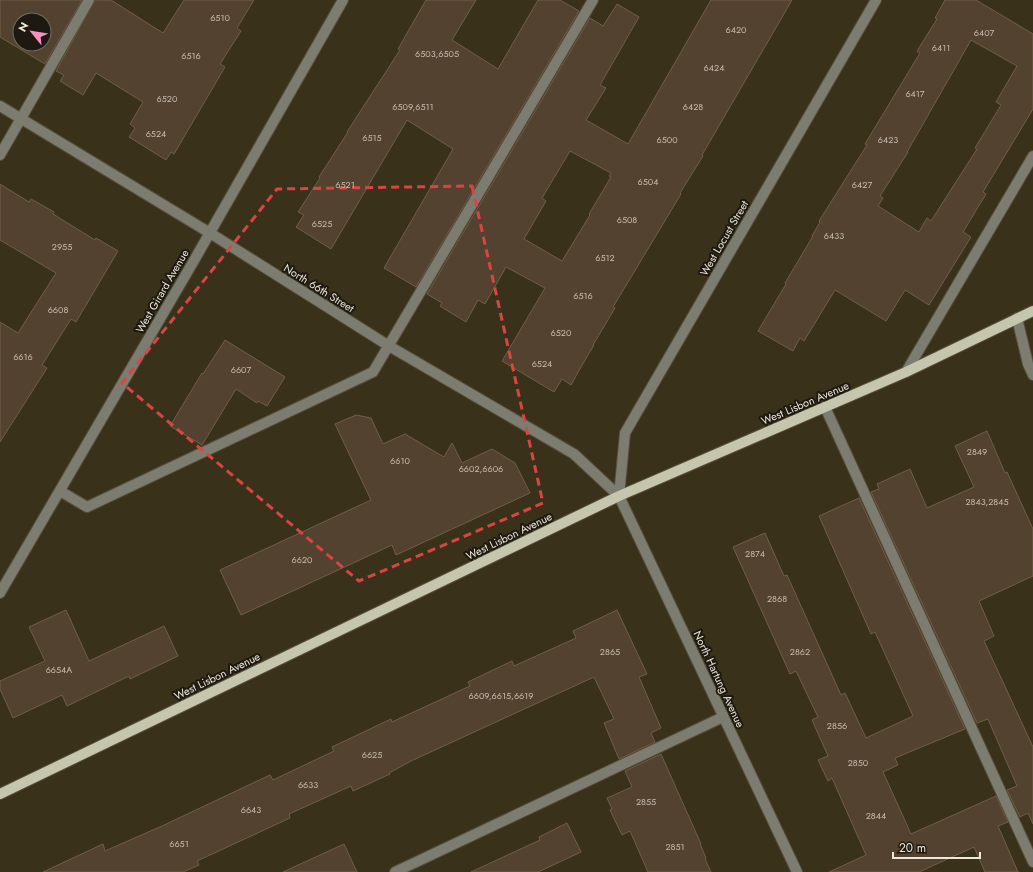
<svg xmlns="http://www.w3.org/2000/svg" width="1033" height="872" viewBox="0 0 1033 872" font-family="Jost,sans-serif">
	<style>
		.building { fill: #544230; stroke: #705e4b; fill-rule: evenodd }
		.lines { fill: none; stroke-linecap: round; stroke-linejoin: round }
		.minor-casing { stroke: #574e3a; stroke-width: 12 }
		.major-casing { stroke: #574e3a; stroke-width: 12 }
		.minor { stroke: #7c7c71; stroke-width: 10 }
		.major { stroke: #c6c6af; stroke-width: 10 }
		.marked { fill: none; stroke: #da4543; stroke-width: 3; stroke-dasharray: 8 5; stroke-linejoin: round }
		.labels { text-anchor: middle; stroke-width: 4; stroke-linejoin: round; paint-order: stroke }
		.number-label { font-size: 9px; fill: #c8beb0 }
		.street-label { font-size: 11px; fill: #eee8db; stroke: #1d1910 }
	</style>
	<rect width="100%" height="100%" fill="#3a311b"/>
	<path class="building" d="M 0,0 L 82,0 L 45,64 L 0,37 ZM 20,20 L 44,20 L 44,44 L 20,44 Z
		M 95,0 L 111,0 L 163,33 L 184,0 L 254,0 L 237,28 L 241,31 L 220,64 L 225,67 L 174,154 L 171,152 L 166,160 L 129,137 L 135,128 L 130,124 L 143,102 L 96,73 L 83,95 L 60,81 L 64,75 L 56,71 Z
		M 426,0 L 476,0 L 452,40 L 498,69 L 538,0 L 560,0 L 579,11 L 416,287 L 384,268 L 453,149 L 407,120 L 331,249 L 296,227 L 304,215 L 298,212 L 320,178 L 319,177 L 348,132 L 347,132 L 400,50 L 398,49 Z
		M 711,0 L 792,0 L 702,155 L 703,156 L 680,193 L 681,194 L 613,307 L 615,308 L 593,345 L 594,345 L 581,367 L 571,385 L 562,379 L 554,392 L 502,361 L 545,288 L 506,267 L 485,304 L 478,300 L 466,322 L 440,306 L 442,303 L 427,294 L 590,18 L 603,26 L 617,4 L 639,17 L 600,85 L 606,88 L 586,120 L 628,144 ZM 570,151 L 611,173 L 609,176 L 611,177 L 589,214 L 590,215 L 562,261 L 524,239 L 546,201 L 542,198 Z
		M 945,0 L 976,0 L 1033,34 L 1033,109 L 983,192 L 986,194 L 963,232 L 971,237 L 929,305 L 905,290 L 886,321 L 835,290 L 804,341 L 800,338 L 793,351 L 758,331 L 786,284 L 785,283 L 813,236 L 812,236 L 820,222 L 819,221 L 867,145 L 865,144 L 920,53 L 917,51 L 937,19 L 935,18 ZM 971,40 L 1017,66 L 996,102 L 1001,105 L 975,148 L 977,149 L 931,221 L 927,218 L 919,232 L 878,206 L 883,198 L 880,196 L 908,152 L 907,152 Z
		M 0,184 L 29,202 L 31,199 L 54,212 L 53,214 L 95,240 L 96,238 L 118,251 L 76,322 L 71,319 L 42,365 L 47,368 L 0,442 L 0,322 L 18,333 L 56,273 L 0,240 Z
		M 225,340 L 285,377 L 267,406 L 258,401 L 257,403 L 236,389 L 202,445 L 170,426 L 202,373 L 203,374 Z
		M 356,415 L 371,418 L 383,444 L 405,434 L 444,457 L 452,443 L 462,463 L 492,449 L 515,463 L 530,493 L 396,555 L 392,545 L 241,615 L 220,570 L 371,500 L 335,424 Z
		M 987,431 L 1005,473 L 1007,472 L 1033,529 L 1033,576 L 979,601 L 994,636 L 984,641 L 1033,747 L 1033,824 L 1028,813 L 1020,817 L 1007,790 L 1017,786 L 988,719 L 977,723 L 871,492 L 879,489 L 877,484 L 910,469 L 927,508 L 974,487 L 955,446 Z
		M 859,498 L 965,729 L 895,758 L 898,765 L 883,772 L 911,834 L 996,796 L 1008,822 L 998,826 L 1018,872 L 985,872 L 974,847 L 919,872 L 829,872 L 866,855 L 832,778 L 828,781 L 818,760 L 828,756 L 812,720 L 818,717 L 796,671 L 790,674 L 733,547 L 765,533 L 784,576 L 787,575 L 841,695 L 845,693 L 866,738 L 913,716 L 875,632 L 871,634 L 819,516 Z
		M 66,610 L 89,661 L 164,626 L 178,656 L 130,679 L 129,676 L 67,706 L 62,695 L 13,718 L 0,689 L 0,681 L 45,661 L 29,627 Z
		M 617,610 L 647,674 L 639,677 L 661,728 L 651,733 L 655,742 L 619,759 L 604,723 L 614,719 L 594,677 L 411,761 L 389,773 L 390,774 L 353,791 L 351,786 L 289,814 L 290,818 L 197,861 L 199,865 L 183,872 L 43,872 L 103,844 L 105,851 L 162,826 L 270,775 L 273,780 L 334,751 L 332,747 L 391,719 L 392,722 L 470,686 L 468,682 L 512,661 L 514,666 L 576,638 L 573,631 Z
		M 661,754 L 701,844 L 700,844 L 706,858 L 705,859 L 711,872 L 648,872 L 630,831 L 622,835 L 610,810 L 612,809 L 607,798 L 632,787 L 625,771 Z
		M 567,823 L 581,852 L 538,872 L 471,872 L 540,840 L 539,837 Z
		M 344,844 L 357,872 L 283,872 Z"/>
	<g class="lines">
		<defs>
			<path id="minor" d="M 0,106 L 210,233 L 389,346 L 574,454 L 619,496 L 797,872
				M 0,155 L 89,0
				M 1017,318 L 1028,364 L 1033,375
				M 906,372 L 1033,156
				M 825,407 L 1033,862
				M 60,491 L 87,507 L 373,372 L 593,0
				M 619,496 L 625,433 L 876,0
				M 0,593 L 192,264 L 343,0
				M 395,872 L 723,717"/>
			<path id="major" d="M 0,794 L 619,496 L 906,372 L 1033,311"/>
		</defs>
		<use href="#minor" class="minor-casing"/>
		<use href="#major" class="major-casing"/>
		<use href="#minor" class="minor"/>
		<use href="#major" class="major"/>
	</g>
	<path class="marked" d="M 472,186 L 543,503 L 359,581 L 122,383 L 277,189 Z"/>
	<g class="labels">
		<g class="number-label">
			<text x="220" y="21">6510</text>
			<text x="736" y="33">6420</text>
			<text x="984" y="36">6407</text>
			<text x="941" y="51">6411</text>
			<text x="437" y="57">6503,6505</text>
			<text x="191" y="59">6516</text>
			<text x="714" y="71">6424</text>
			<text x="915" y="97">6417</text>
			<text x="167" y="102">6520</text>
			<text x="413" y="110">6509,6511</text>
			<text x="693" y="110">6428</text>
			<text x="156" y="137">6524</text>
			<text x="372" y="141">6515</text>
			<text x="667" y="143">6500</text>
			<text x="888" y="143">6423</text>
			<text x="648" y="185">6504</text>
			<text x="345" y="188">6521</text>
			<text x="862" y="188">6427</text>
			<text x="627" y="223">6508</text>
			<text x="322" y="227">6525</text>
			<text x="834" y="239">6433</text>
			<text x="62" y="250">2955</text>
			<text x="605" y="261">6512</text>
			<text x="583" y="299">6516</text>
			<text x="58" y="313">6608</text>
			<text x="561" y="336">6520</text>
			<text x="23" y="360">6616</text>
			<text x="542" y="367">6524</text>
			<text x="241" y="373">6607</text>
			<text x="977" y="455">2849</text>
			<text x="400" y="464">6610</text>
			<text x="481" y="472">6602,6606</text>
			<text x="987" y="505">2843,2845</text>
			<text x="755" y="557">2874</text>
			<text x="302" y="563">6620</text>
			<text x="777" y="602">2868</text>
			<text x="610" y="655">2865</text>
			<text x="800" y="655">2862</text>
			<text x="59" y="673">6654A</text>
			<text x="501" y="699">6609,6615,6619</text>
			<text x="837" y="729">2856</text>
			<text x="372" y="758">6625</text>
			<text x="858" y="766">2850</text>
			<text x="308" y="788">6633</text>
			<text x="646" y="805">2855</text>
			<text x="251" y="813">6643</text>
			<text x="876" y="819">2844</text>
			<text x="179" y="847">6651</text>
			<text x="675" y="850">2851</text>
		</g>
		<g class="street-label">
			<text transform="translate(724 238) rotate(-60)" y="4">West Locust Street</text>
			<text transform="translate(319 288) rotate(32)" y="4">North 66th Street</text>
			<text transform="translate(162 291) rotate(-60)" y="4">West Girard Avenue</text>
			<text transform="translate(805 403) rotate(-23)" y="4">West Lisbon Avenue</text>
			<text transform="translate(509 536) rotate(-26)" y="4">West Lisbon Avenue</text>
			<text transform="translate(217 676) rotate(-26)" y="4">West Lisbon Avenue</text>
			<text transform="translate(719 679) rotate(65)" y="4">North Hartung Avenue</text>
		</g>
	</g>
	<g transform="translate(32 32) rotate(300)"><circle r="19" fill="#1d1910" stroke="#716c61"/>
	<path d="M0-3L7 15L0 10L-7 15Z" fill="#fb8fc3"/>
	<text y="-6" font-size="11" font-weight="bold" text-anchor="middle" fill="#eee8db">N</text>
	</g>
	<path d="M893 852v6h87v-6" fill="none" stroke="#eee8db" stroke-width="2"/>
	<text x="899" y="852" font-size="12" fill="#eee8db" stroke="#1d1910" stroke-width="3" paint-order="stroke">20 m</text>
</svg>
